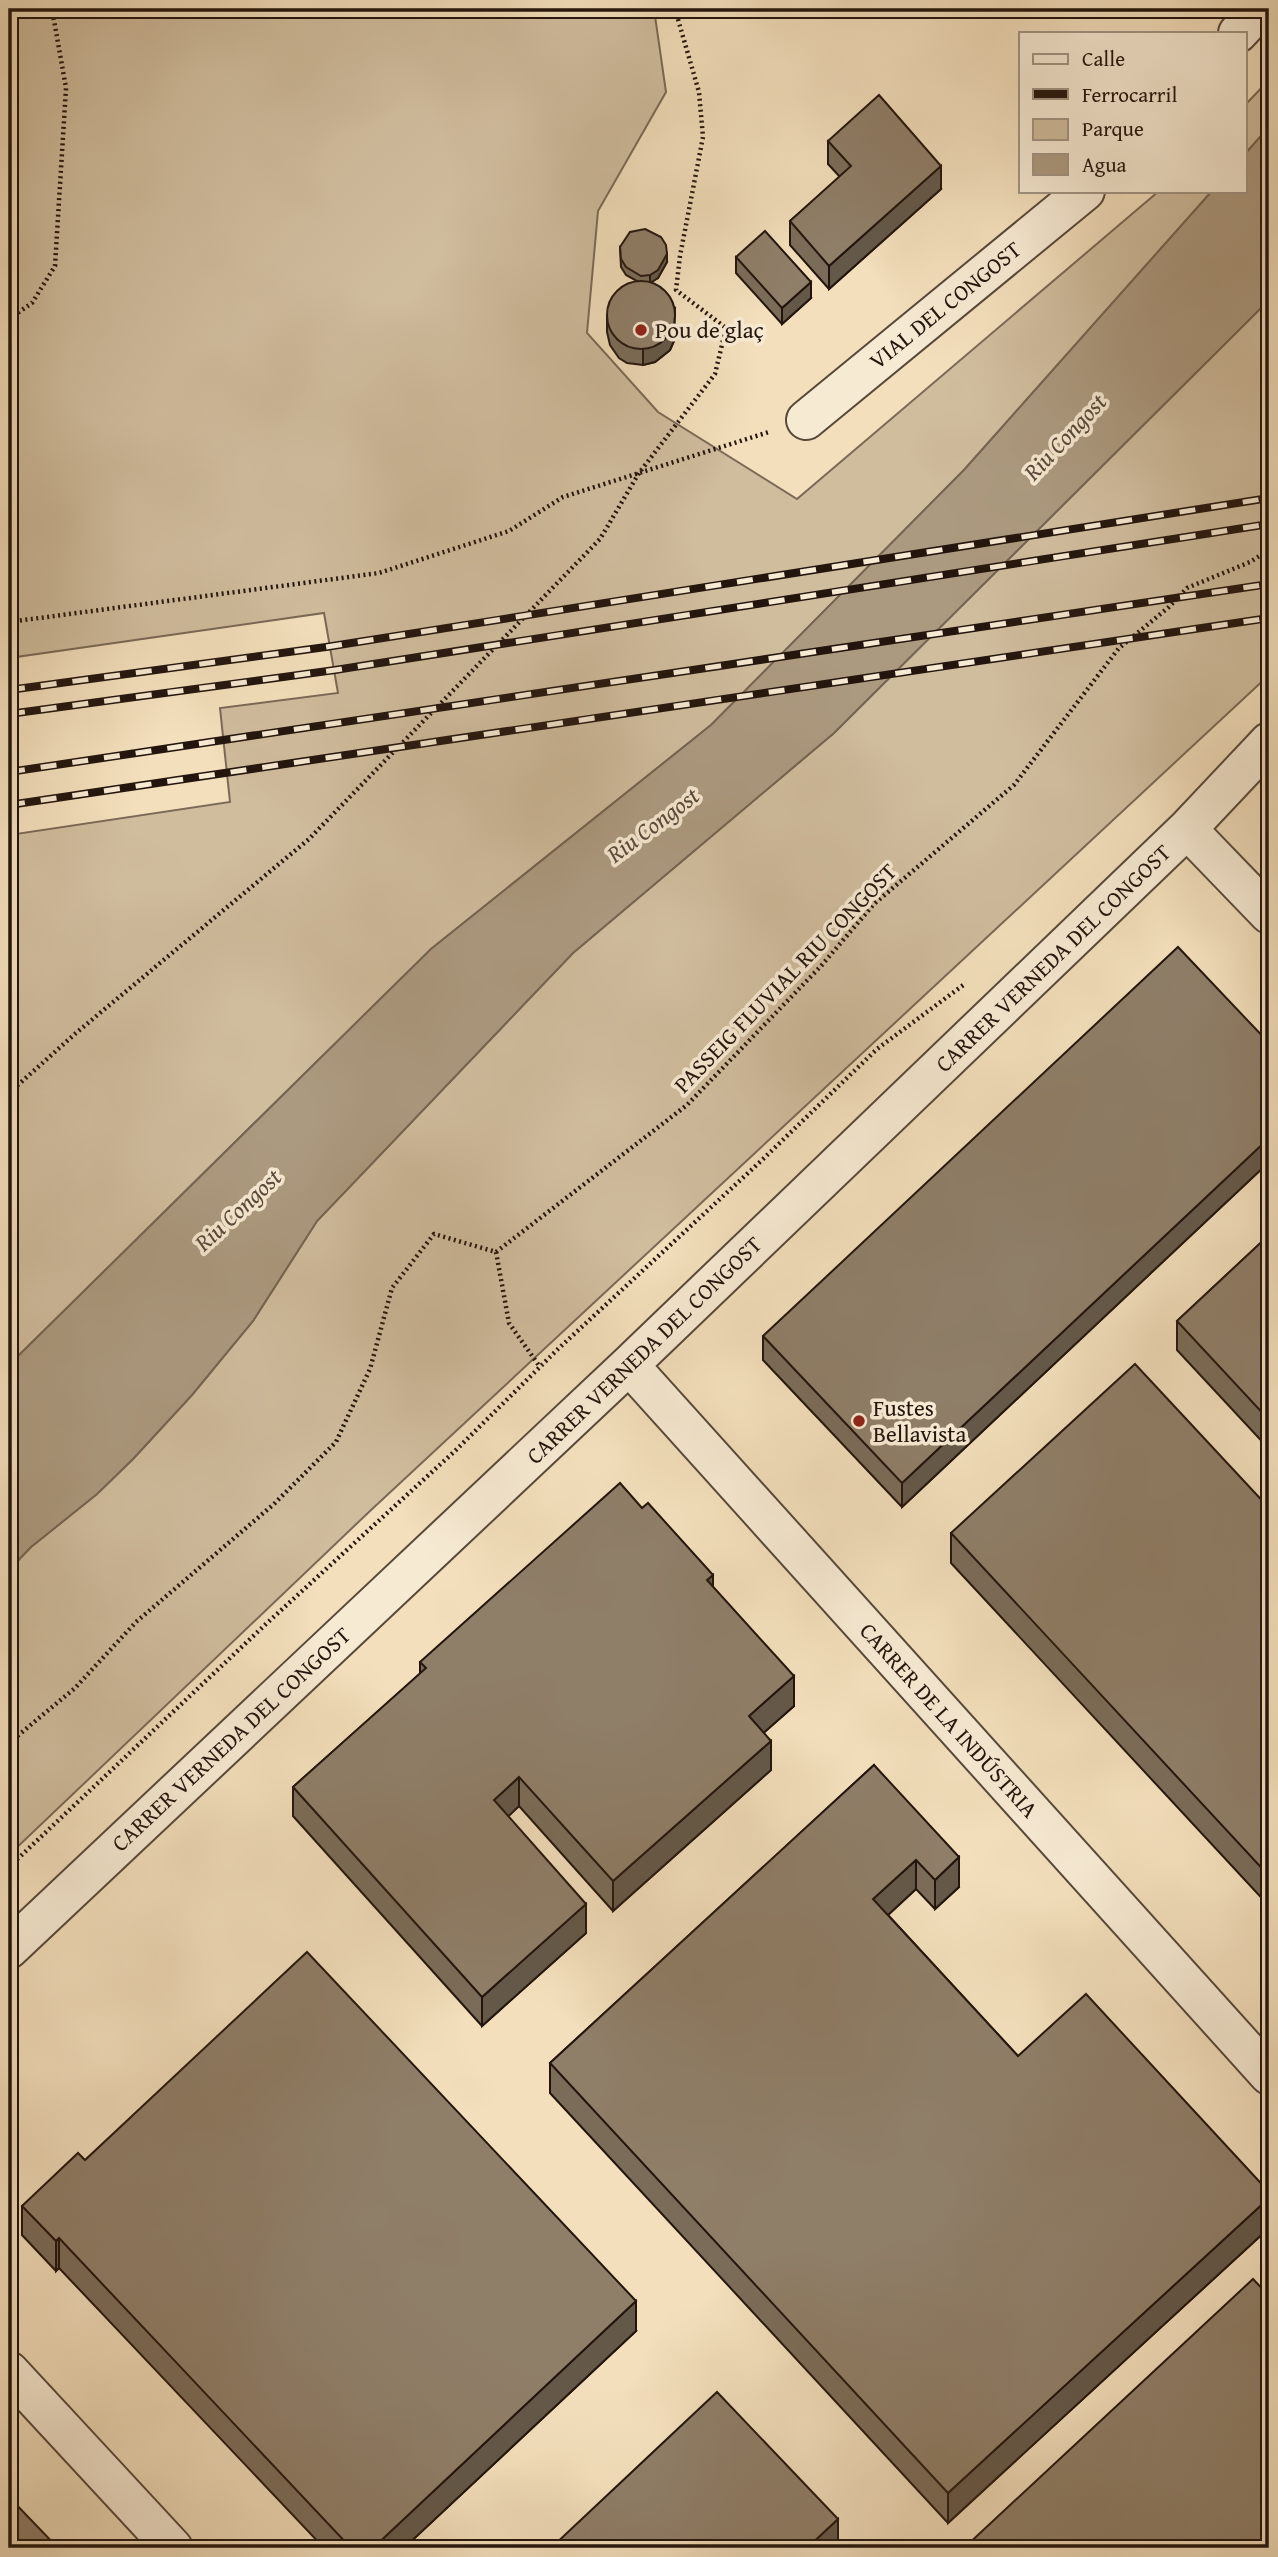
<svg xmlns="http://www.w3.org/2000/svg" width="1278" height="2557" viewBox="0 0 1278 2557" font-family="'Gentium Book Plus',serif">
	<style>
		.green { fill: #d0bd9e; stroke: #7a6956; stroke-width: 2 }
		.water { fill: #ac9a80; stroke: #756552; stroke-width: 2 }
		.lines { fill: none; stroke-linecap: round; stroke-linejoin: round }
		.minor-casing { stroke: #574839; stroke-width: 42 }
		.path { stroke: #23150d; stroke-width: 4.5; stroke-dasharray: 2 3.5; stroke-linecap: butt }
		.minor { stroke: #f7ead3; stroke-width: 38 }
		.rail-casing { stroke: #23150d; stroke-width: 8 }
		.rail { stroke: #f7ead3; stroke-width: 5; stroke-dasharray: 16; stroke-linecap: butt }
		.wall { fill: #7b6c59; stroke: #23150d; stroke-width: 2 }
		.shaded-wall { fill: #645849; stroke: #23150d; stroke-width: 2 }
		.building { fill: #8f7e68; stroke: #23150d; stroke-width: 2 }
		.poi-dot { fill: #8f2418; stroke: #f7ead3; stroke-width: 2.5 }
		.labels { text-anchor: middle; stroke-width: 7; stroke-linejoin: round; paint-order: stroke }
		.street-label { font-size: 23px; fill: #23150d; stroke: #f7ead3 }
		.poi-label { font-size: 23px; fill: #23150d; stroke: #f7ead3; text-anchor: start }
		.water-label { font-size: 24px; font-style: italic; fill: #5a4a3b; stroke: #f7ead3 }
	</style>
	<rect width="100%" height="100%" fill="#f3dfbc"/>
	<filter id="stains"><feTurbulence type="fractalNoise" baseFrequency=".00286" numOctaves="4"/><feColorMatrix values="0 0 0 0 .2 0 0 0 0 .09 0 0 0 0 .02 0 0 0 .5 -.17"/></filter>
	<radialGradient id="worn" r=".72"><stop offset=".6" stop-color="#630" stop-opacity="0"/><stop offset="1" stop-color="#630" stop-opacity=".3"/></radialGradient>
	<path class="green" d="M 9,9 L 654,9 L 666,92 L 598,211 L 587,333 L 658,412 L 797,499 L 1159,191 L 1212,191 L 964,470 L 711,725 L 431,949 L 9,1365 L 9,835 L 230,802 L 220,708 L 338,693 L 324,613 L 9,658 Z
		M 1269,80 L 1269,127 L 1245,154 L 1245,105 Z
		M 1269,300 L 1269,675 L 370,1511 L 9,1855 L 9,1570 L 31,1547 L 97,1494 L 133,1459 L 192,1395 L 253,1321 L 317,1221 L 573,953 L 834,733 Z"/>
	<path class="water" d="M 1269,127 L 1269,300 L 834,733 L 573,953 L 317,1221 L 253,1321 L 192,1395 L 133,1459 L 97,1494 L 31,1547 L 9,1570 L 9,1365 L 431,949 L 711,725 L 964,470 L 1212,191 L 1245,191 L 1245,154 Z"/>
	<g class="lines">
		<defs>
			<path id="minor" d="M 1238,33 L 1260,9
				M 806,420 L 1085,191
				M 1187,829 L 1269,914
				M 629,1365 L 1269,2075
				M 9,1949 L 629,1365 L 1187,829 L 1269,742
				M 9,2371 L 173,2548"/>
		</defs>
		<use href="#minor" class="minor-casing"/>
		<path class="path" d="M 9,319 L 32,303 L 55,266 L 66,88 L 52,9
			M 9,622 L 379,573 L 509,531 L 563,497 L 769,432
			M 9,1093 L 76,1033 L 309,839 L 600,539 L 639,473 L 715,374 L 726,328 L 676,290 L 680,256 L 703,137 L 699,92 L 675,9
			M 496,1252 L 687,1105 L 821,966 L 874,904 L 1014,785 L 1119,648 L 1169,607 L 1187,588 L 1250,562 L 1269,550
			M 9,1743 L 75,1688 L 136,1622 L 274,1504 L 336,1442 L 370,1369 L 392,1288 L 434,1234 L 496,1252 L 509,1323 L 540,1367
			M 9,1867 L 266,1624 L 456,1450 L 558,1349 L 761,1161 L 877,1049 L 966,983"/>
		<use href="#minor" class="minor"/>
		<defs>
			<path id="rail" d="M 9,690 L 326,647 L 1269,498
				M 9,714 L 335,670 L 1269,524
				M 9,772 L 1269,584
				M 9,805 L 1269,618"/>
		</defs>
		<use href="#rail" class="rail-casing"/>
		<use href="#rail" class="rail"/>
	</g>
	<path class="wall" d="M 828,141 L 941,189 L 829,289 L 790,245 L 790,221 L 840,177 L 828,164 Z
		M 620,247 L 667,262 L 658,278 L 651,282 L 675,325 L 674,341 L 670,350 L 655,362 L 643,365 L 627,363 L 619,358 L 610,345 L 607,332 L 607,316 L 637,281 L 626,275 L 621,267 Z
		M 736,257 L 811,298 L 782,324 L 736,273 Z
		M 1269,781 L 1269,838 L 1266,822 L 1266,792 Z
		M 1269,1043 L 1269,1162 L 902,1507 L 763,1360 L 763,1336 Z
		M 1269,1235 L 1269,1449 L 1177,1350 L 1177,1321 Z
		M 1269,1508 L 1269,1906 L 951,1563 L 951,1533 Z
		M 713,1587 L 794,1706 L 763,1733 L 771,1770 L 613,1911 L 519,1806 L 508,1816 L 586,1933 L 482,2026 L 293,1816 L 293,1787 L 420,1674 L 420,1662 Z
		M 874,1765 L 959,1887 L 935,1909 L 916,1889 L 888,1915 L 1018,2056 L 1269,2192 L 1269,2228 L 948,2523 L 550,2093 L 550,2063 Z
		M 85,2160 L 636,2331 L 404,2548 L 324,2548 L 59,2268 L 56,2271 L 22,2235 L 22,2206 Z"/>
	<path class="shaded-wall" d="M 941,166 L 941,189 L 829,289 L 829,266 Z
		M 667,254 L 667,262 L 658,278 L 650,283 L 650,275 Z
		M 811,282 L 811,298 L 782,324 L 782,308 Z
		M 675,309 L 674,341 L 670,350 L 655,362 L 643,365 L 643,349 Z
		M 1269,1138 L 1269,1162 L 902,1507 L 902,1483 Z
		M 713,1575 L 713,1604 L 707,1580 Z
		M 794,1676 L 794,1706 L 749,1746 L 749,1716 Z
		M 771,1741 L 771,1770 L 613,1911 L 613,1881 Z
		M 519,1777 L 519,1806 L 494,1830 L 494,1800 Z
		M 959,1857 L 959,1887 L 935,1909 L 935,1880 Z
		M 916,1860 L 916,1889 L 873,1929 L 873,1899 Z
		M 586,1904 L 586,1933 L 482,2026 L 482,1997 Z
		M 1269,2198 L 1269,2228 L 948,2523 L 948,2493 Z
		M 59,2238 L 59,2268 L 56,2271 L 56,2241 Z
		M 636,2301 L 636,2331 L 404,2548 L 373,2548 Z
		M 838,2519 L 838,2548 L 807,2548 Z"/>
	<path class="building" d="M 879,95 L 941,166 L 829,266 L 790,221 L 851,166 L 828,141 Z
		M 645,229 L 661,237 L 666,245 L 667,254 L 658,270 L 650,275 L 641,276 L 626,267 L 621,259 L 620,247 L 630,232 Z
		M 765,231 L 811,282 L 782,308 L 736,257 Z
		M607 315a34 34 0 1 1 68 0a34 34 0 1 1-68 0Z
		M 1269,781 L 1269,808 L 1266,792 Z
		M 1178,947 L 1269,1043 L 1269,1138 L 902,1483 L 763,1336 Z
		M 1269,1235 L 1269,1420 L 1177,1321 Z
		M 1135,1364 L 1269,1508 L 1269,1876 L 951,1533 Z
		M 620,1483 L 642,1508 L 648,1503 L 713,1575 L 707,1580 L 794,1676 L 749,1716 L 771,1741 L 613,1881 L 519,1777 L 494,1800 L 586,1904 L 482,1997 L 293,1787 L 426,1668 L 420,1662 Z
		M 874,1765 L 959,1857 L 935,1880 L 916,1860 L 873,1899 L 1018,2056 L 1086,1994 L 1269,2192 L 1269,2198 L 948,2493 L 550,2063 Z
		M 307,1952 L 636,2301 L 373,2548 L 351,2548 L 59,2238 L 56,2241 L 22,2206 L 78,2153 L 85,2160 Z
		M 1253,2279 L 1269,2296 L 1269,2548 L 964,2548 Z
		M 717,2392 L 838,2519 L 807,2548 L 551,2548 Z
		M 9,2497 L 58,2548 L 9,2548 Z"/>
	<g class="poi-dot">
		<circle cx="641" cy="330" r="7"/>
		<circle cx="859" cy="1421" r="7"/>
	</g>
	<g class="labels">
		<g class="street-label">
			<text transform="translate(945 305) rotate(-39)" y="8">VIAL DEL CONGOST</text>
			<text transform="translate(1053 958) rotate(-44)" y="8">CARRER VERNEDA DEL CONGOST</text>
			<text transform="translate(785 978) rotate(-46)" y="8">PASSEIG FLUVIAL RIU CONGOST</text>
			<text transform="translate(644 1350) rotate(-44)" y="8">CARRER VERNEDA DEL CONGOST</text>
			<text transform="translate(949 1720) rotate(48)" y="8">CARRER DE LA INDÚSTRIA</text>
			<text transform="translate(231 1739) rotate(-43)" y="8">CARRER VERNEDA DEL CONGOST</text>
		</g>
		<g class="poi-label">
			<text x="655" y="338">Pou de glaç</text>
			<text x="873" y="1416">Fustes<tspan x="873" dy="26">Bellavista</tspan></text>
		</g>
		<g class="water-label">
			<text transform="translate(1065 437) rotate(-47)" y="8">Riu Congost</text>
			<text transform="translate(653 825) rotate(-37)" y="8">Riu Congost</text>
			<text transform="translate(238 1210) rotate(-43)" y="8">Riu Congost</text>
		</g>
	</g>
	<rect width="1278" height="2557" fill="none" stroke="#f3dfbc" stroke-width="35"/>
	<rect x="10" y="10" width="1257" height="2536" fill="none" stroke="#23150d" stroke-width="3.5"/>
	<rect x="18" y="18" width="1243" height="2522" fill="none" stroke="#23150d" stroke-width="2"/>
	<rect x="1019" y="32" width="228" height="161" fill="#f7ead3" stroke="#a29584" stroke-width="2"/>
	<rect x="1033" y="54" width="35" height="10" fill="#f7ead3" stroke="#a29584" stroke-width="2"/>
	<text x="1082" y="66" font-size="21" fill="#23150d">Calle</text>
	<rect x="1033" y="89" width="35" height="10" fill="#23150d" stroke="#a29584" stroke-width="2"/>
	<text x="1082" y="102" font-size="21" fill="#23150d">Ferrocarril</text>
	<rect x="1033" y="119" width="35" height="21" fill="#d0bd9e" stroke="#a29584" stroke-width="2"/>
	<text x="1082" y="136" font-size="21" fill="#23150d">Parque</text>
	<rect x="1033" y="154" width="35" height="21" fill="#ac9a80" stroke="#a29584" stroke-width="2"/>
	<text x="1082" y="172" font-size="21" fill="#23150d">Agua</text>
	<rect width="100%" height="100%" filter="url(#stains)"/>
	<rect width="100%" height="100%" fill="url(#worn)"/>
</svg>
